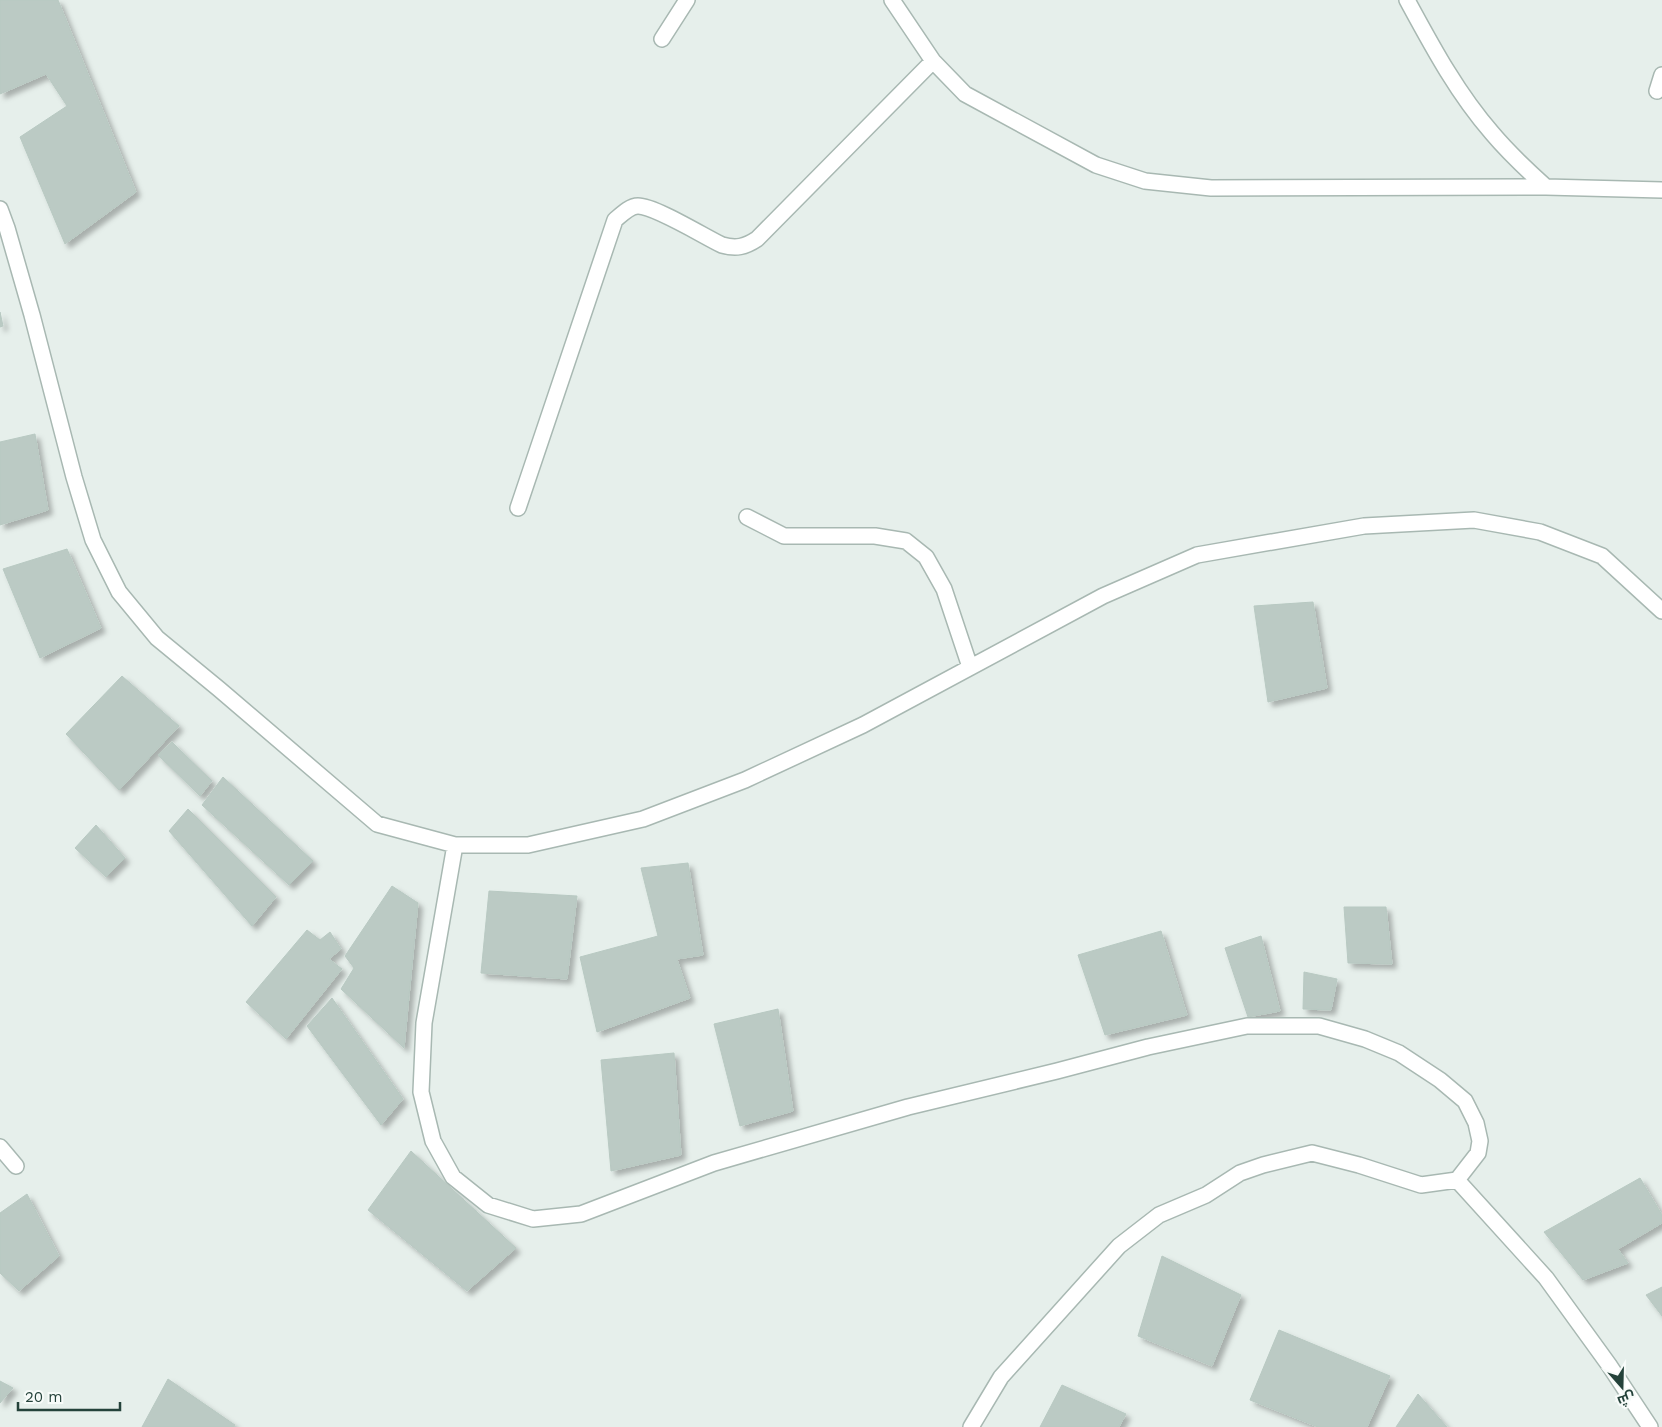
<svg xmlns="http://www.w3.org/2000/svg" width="1662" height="1427" viewBox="0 0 1662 1427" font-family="'Work Sans',Cairo,sans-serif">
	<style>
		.building { fill: #bbcac4; stroke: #b8c9c2; filter: url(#shadow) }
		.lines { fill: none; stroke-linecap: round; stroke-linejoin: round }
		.minor-casing { stroke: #a8b8b2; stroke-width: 18 }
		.minor { stroke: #fff; stroke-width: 15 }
	</style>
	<defs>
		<filter id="shadow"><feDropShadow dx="4.5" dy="4.5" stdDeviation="2.5" flood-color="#0004"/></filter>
	</defs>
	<rect width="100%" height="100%" fill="#e6efeb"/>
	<path class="building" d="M 0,0 L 58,0 L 136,192 L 65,244 L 20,137 L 67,106 L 46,74 L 0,94 Z
		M 0,312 L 3,326 L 0,327 Z
		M 35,434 L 48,510 L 0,525 L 0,442 Z
		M 67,549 L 101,628 L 40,658 L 3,569 Z
		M 1313,602 L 1327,688 L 1268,702 L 1254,606 Z
		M 122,676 L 179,726 L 119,790 L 66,734 Z
		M 172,742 L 212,781 L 200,796 L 158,755 Z
		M 223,777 L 313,861 L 289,885 L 202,805 Z
		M 188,809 L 276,897 L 252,926 L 169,831 Z
		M 96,825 L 125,858 L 106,877 L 75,848 Z
		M 688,863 L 703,955 L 677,959 L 690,998 L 597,1032 L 580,957 L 658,936 L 641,868 Z
		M 392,886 L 418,903 L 404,1048 L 341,989 L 354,968 L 345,956 Z
		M 489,891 L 577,896 L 567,979 L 481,973 Z
		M 1344,907 L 1386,907 L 1392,964 L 1348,963 Z
		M 307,930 L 320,940 L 330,932 L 341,949 L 329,959 L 342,969 L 286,1039 L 246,1002 Z
		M 1161,931 L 1187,1015 L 1105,1035 L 1078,955 Z
		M 1261,936 L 1280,1011 L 1248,1017 L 1225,948 Z
		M 1304,972 L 1337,979 L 1331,1010 L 1303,1009 Z
		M 332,998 L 403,1099 L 381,1125 L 307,1026 Z
		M 778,1009 L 793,1111 L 740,1126 L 714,1024 Z
		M 674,1053 L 681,1155 L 611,1171 L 601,1060 Z
		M 411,1151 L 516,1248 L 467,1291 L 368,1210 Z
		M 1640,1178 L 1662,1215 L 1662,1223 L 1618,1249 L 1628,1263 L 1583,1280 L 1544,1232 Z
		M 27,1194 L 59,1256 L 19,1291 L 0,1273 L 0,1213 Z
		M 1162,1256 L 1241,1295 L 1212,1366 L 1138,1336 Z
		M 1662,1287 L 1662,1316 L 1646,1295 Z
		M 1279,1330 L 1390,1376 L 1367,1427 L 1318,1427 L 1250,1400 Z
		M 168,1379 L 235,1425 L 234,1427 L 142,1427 Z
		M 0,1381 L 13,1388 L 0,1403 Z
		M 1062,1385 L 1126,1414 L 1119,1427 L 1040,1427 Z
		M 1418,1394 L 1447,1427 L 1396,1427 Z"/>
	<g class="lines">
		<defs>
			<path id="minor" d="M 892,0 L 933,61 L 965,94 L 1096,165 L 1145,181 L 1211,188 L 1546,187 L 1662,190
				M 1407,0 C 1432,46 1457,93 1492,133 C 1508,152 1527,170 1546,187
				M 662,39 L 687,0
				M 1657,91 L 1662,75
				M 0,209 L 7,228 L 32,315 L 74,477 L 93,540 L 119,592 L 157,638 L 219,689 L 377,824 L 455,845 L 528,845 L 643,819 L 745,780 L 863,725 L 1103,596 L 1197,555 L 1364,526 L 1474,520 L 1540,532 L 1602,556 L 1662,611
				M 518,508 L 615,220 C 622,214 630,206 638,206 C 655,206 705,237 722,245 C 736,249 745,247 757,239 L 933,61
				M 747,517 L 784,536 L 875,536 L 906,541 L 926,557 L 944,589 L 970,667
				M 455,845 L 424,1023 L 421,1092 L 433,1141 L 453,1177 L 488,1205 L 533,1219 L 581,1214 L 714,1163 L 908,1107 L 1057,1071 L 1148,1047 L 1247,1026 L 1319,1026 L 1365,1039 L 1399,1053 L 1440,1080 L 1465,1101 L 1476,1123 L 1480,1141 L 1478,1153 L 1457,1180 L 1421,1185 L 1359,1165 L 1312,1153 L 1263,1165 L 1240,1173 L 1206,1195 L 1159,1215 L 1119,1246 L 1001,1377 L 971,1427
				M 0,1147 L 16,1166
				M 1457,1180 L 1546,1278 L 1609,1365 L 1650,1427"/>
		</defs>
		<use href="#minor" class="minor-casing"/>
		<use href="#minor" class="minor"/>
	</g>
	<g transform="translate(1622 1387) rotate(160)" stroke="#f7fbf9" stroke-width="4" paint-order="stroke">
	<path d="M0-4L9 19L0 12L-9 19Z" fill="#24423a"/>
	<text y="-8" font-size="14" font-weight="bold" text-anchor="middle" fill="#24423a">ش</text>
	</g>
	<path d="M18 1402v8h102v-8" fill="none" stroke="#24423a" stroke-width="2.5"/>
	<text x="25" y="1402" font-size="15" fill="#24423a" stroke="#f7fbf9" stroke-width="4" paint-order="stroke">20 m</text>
</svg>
